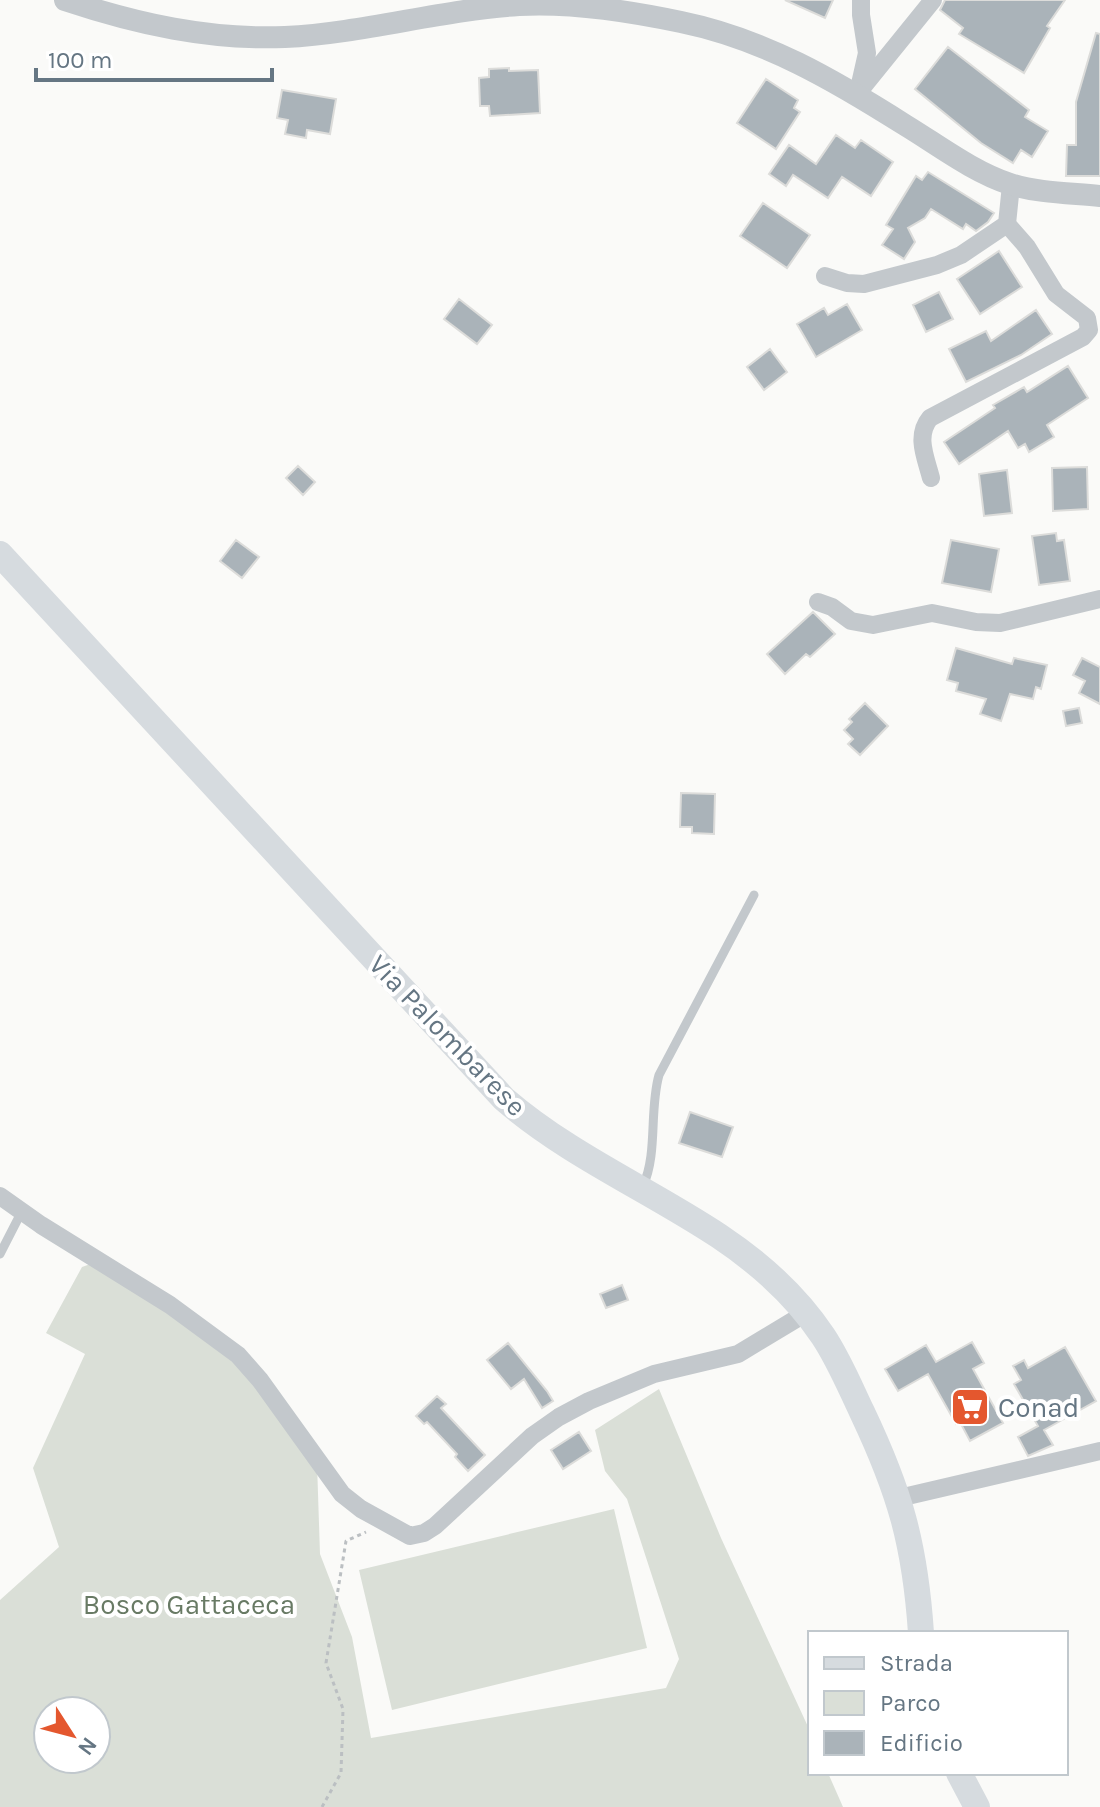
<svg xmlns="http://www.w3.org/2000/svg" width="1100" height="1807" viewBox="0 0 1100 1807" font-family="Karla,sans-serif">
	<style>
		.green { fill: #dadfd7; fill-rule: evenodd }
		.building { fill: #aab3b9; stroke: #dcdcda; stroke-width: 2 }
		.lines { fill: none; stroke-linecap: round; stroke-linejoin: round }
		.path { stroke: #bbbfc2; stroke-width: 3; stroke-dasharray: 4 4; stroke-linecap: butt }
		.service { stroke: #c3c8cc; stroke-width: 9 }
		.minor { stroke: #c3c8cc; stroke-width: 18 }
		.tertiary { stroke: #c3c8cc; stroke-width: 22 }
		.secondary { stroke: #d6dbdf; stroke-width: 26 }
		.labels { text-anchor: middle; stroke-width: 8; stroke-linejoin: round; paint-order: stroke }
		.street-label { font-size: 28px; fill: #657683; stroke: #fff }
		.poi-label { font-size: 28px; fill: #657683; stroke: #fff; text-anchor: start }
		.park-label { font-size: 28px; fill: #687a64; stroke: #fff }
	</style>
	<rect width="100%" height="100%" fill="#fafaf8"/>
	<path class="green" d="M 99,1261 L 247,1358 L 317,1463 L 320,1554 L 352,1637 L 371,1738 L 666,1688 L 679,1659 L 627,1499 L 605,1471 L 595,1430 L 659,1389 L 721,1538 L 810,1731 L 810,1773 L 828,1773 L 843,1807 L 0,1807 L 0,1600 L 59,1547 L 33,1468 L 85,1354 L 46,1333 L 82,1267 ZM 48,1711 L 96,1711 L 96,1759 L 48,1759 Z
		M 614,1509 L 647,1648 L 392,1710 L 359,1570 Z"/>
	<path class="building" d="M 785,0 L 833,0 L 825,18 Z
		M 945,0 L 1065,0 L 1047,26 L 1050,28 L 1024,73 L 959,34 L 963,28 L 940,10 Z
		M 1096,33 L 1100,34 L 1100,176 L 1066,176 L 1067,145 L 1076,145 L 1076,102 Z
		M 948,47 L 1029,110 L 1025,117 L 1048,131 L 1032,157 L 1021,150 L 1013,163 L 981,143 L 915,89 Z
		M 509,68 L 509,71 L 538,70 L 540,113 L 490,116 L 489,106 L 480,106 L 479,78 L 489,77 L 489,69 Z
		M 766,79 L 798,100 L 794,108 L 800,112 L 776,149 L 737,123 Z
		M 282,90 L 336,99 L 330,134 L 307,130 L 306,138 L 285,134 L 288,120 L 277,118 Z
		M 836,135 L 855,148 L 861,140 L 893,162 L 871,196 L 842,177 L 828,198 L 793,175 L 786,186 L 769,174 L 789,145 L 816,164 Z
		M 928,172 L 994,213 L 988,222 L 976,231 L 966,224 L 963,229 L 931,209 L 925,218 L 908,228 L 915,242 L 904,259 L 882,245 L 893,229 L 886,225 L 916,176 L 922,180 Z
		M 763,203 L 810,235 L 787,268 L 740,236 Z
		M 999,251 L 1022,287 L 980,314 L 957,279 Z
		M 939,292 L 953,319 L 926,332 L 913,305 Z
		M 459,299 L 492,325 L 477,344 L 444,319 Z
		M 847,304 L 862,330 L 816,357 L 797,324 L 824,308 L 828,315 Z
		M 1036,310 L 1052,334 L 1021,355 L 966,382 L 949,349 L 986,331 L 991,341 Z
		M 770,349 L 787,372 L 764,390 L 747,367 Z
		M 1068,366 L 1088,398 L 1047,425 L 1054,437 L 1029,452 L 1025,444 L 1018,448 L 1008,431 L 959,464 L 944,442 L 995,408 L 993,405 L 1024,387 L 1027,392 Z
		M 298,466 L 315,482 L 303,495 L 286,478 Z
		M 1087,467 L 1088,509 L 1053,511 L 1052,468 Z
		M 1007,470 L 1012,513 L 984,516 L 979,474 Z
		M 1056,533 L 1057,541 L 1064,540 L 1070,581 L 1039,585 L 1032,536 Z
		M 236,540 L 259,557 L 242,578 L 220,561 Z
		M 951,540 L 999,549 L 991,592 L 942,583 Z
		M 813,612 L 835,634 L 810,657 L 806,654 L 785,674 L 767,654 Z
		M 956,648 L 1012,664 L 1014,658 L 1047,665 L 1041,689 L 1036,687 L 1033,699 L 1010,694 L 1001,721 L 980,714 L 986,699 L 956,691 L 958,683 L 947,680 Z
		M 1082,658 L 1100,667 L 1100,704 L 1079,693 L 1085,681 L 1073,675 Z
		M 865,703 L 888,726 L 860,755 L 848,744 L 853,739 L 844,730 L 852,722 L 849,719 Z
		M 1079,708 L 1082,723 L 1066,726 L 1063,711 Z
		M 681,793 L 715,794 L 714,834 L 692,833 L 692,827 L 680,827 Z
		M 690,1112 L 733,1127 L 722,1157 L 679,1143 Z
		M 622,1285 L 628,1300 L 606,1308 L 600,1294 Z
		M 972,1342 L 984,1363 L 973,1369 L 1003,1423 L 970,1441 L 960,1422 L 956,1424 L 928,1374 L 898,1391 L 885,1369 L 926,1345 L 936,1362 Z
		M 508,1343 L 547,1391 L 553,1401 L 542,1408 L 524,1379 L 511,1389 L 487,1360 Z
		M 1065,1347 L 1096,1401 L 1044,1430 L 1053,1445 L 1028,1456 L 1018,1437 L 1038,1426 L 1014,1384 L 1021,1380 L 1013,1366 L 1024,1360 L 1028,1368 Z
		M 437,1396 L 446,1404 L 441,1408 L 485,1455 L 468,1471 L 455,1457 L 457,1454 L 427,1422 L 424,1424 L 416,1416 Z
		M 579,1432 L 591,1451 L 563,1469 L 551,1450 Z"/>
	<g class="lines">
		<path class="path" d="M 322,1807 L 341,1773 L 343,1709 L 326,1663 L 346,1541 L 366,1532"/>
		<path class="service" d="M 643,1186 C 658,1153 649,1110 659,1075 L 754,895
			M 0,1254 L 22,1211"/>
		<path class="minor" d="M 860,84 L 867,53 L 861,15 L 861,0
			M 857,94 L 933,0
			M 825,276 L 847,283 L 864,284 L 937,265 L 961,255 L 1007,224 L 1011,185
			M 931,478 C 926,458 915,436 930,418 L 1083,337 L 1089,330 L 1087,318 L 1056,294 L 1027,247 L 1007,224
			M 818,602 L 832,607 L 851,621 L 873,625 L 932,613 L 976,622 L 1000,623 L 1100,599
			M 0,1196 L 41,1225 L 170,1305 L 238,1355 L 260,1380 L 342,1494 L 361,1509 L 410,1536 L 424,1533 L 435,1526 L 532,1436 L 559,1417 L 589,1401 L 654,1374 L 738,1354 L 806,1313
			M 899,1498 L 1100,1451"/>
		<path class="tertiary" d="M 65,0 C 137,24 209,40 285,37 C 364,33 440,10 519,5 C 572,2 629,11 681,22 C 764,39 834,80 905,125 C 938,145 973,172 1010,184 C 1038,193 1071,193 1100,196"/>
		<path class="secondary" d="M 0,554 L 504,1099 C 569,1155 648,1189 719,1236 C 758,1262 797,1297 823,1336 C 839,1360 850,1387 862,1412 C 900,1492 915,1544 921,1633
			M 959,1773 L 977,1807"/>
	</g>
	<defs>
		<symbol id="supermarket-square" viewBox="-11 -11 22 22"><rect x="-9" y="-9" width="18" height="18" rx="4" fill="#e4572e" stroke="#fff"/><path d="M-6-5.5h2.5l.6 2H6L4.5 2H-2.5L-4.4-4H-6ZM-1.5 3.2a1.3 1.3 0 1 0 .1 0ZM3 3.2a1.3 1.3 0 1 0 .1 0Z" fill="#fff"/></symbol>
	</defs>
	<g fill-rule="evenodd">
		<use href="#supermarket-square" x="948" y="1385" width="44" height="44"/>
	</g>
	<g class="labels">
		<g class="street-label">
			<text transform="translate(448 1035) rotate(46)" y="10">Via Palombarese</text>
		</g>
		<g class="poi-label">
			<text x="998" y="1417">Conad</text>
		</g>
		<g class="park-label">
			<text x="189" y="1614">Bosco Gattaceca</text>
		</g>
	</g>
	<rect x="808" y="1631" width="260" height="144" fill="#ffffff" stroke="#c1c8cd" stroke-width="2"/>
	<rect x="824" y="1657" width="40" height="12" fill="#d6dbdf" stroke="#c1c8cd" stroke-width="2"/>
	<text x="880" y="1671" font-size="24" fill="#657683">Strada</text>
	<rect x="824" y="1691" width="40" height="24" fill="#dadfd7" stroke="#c1c8cd" stroke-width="2"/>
	<text x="880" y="1711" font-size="24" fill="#657683">Parco</text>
	<rect x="824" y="1731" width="40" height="24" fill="#aab3b9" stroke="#c1c8cd" stroke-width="2"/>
	<text x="880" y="1751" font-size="24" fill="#657683">Edificio</text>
	<g transform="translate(72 1735) rotate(126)"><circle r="38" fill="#ffffff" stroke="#c1c8cd" stroke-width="2"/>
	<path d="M0-6L14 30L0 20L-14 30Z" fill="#e4572e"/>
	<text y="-12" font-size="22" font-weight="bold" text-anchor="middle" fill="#657683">N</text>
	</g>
	<path d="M36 68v12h236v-12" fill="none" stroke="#657683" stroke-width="4"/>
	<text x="48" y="68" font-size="24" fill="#657683" stroke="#ffffff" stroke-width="6" paint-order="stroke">100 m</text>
</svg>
